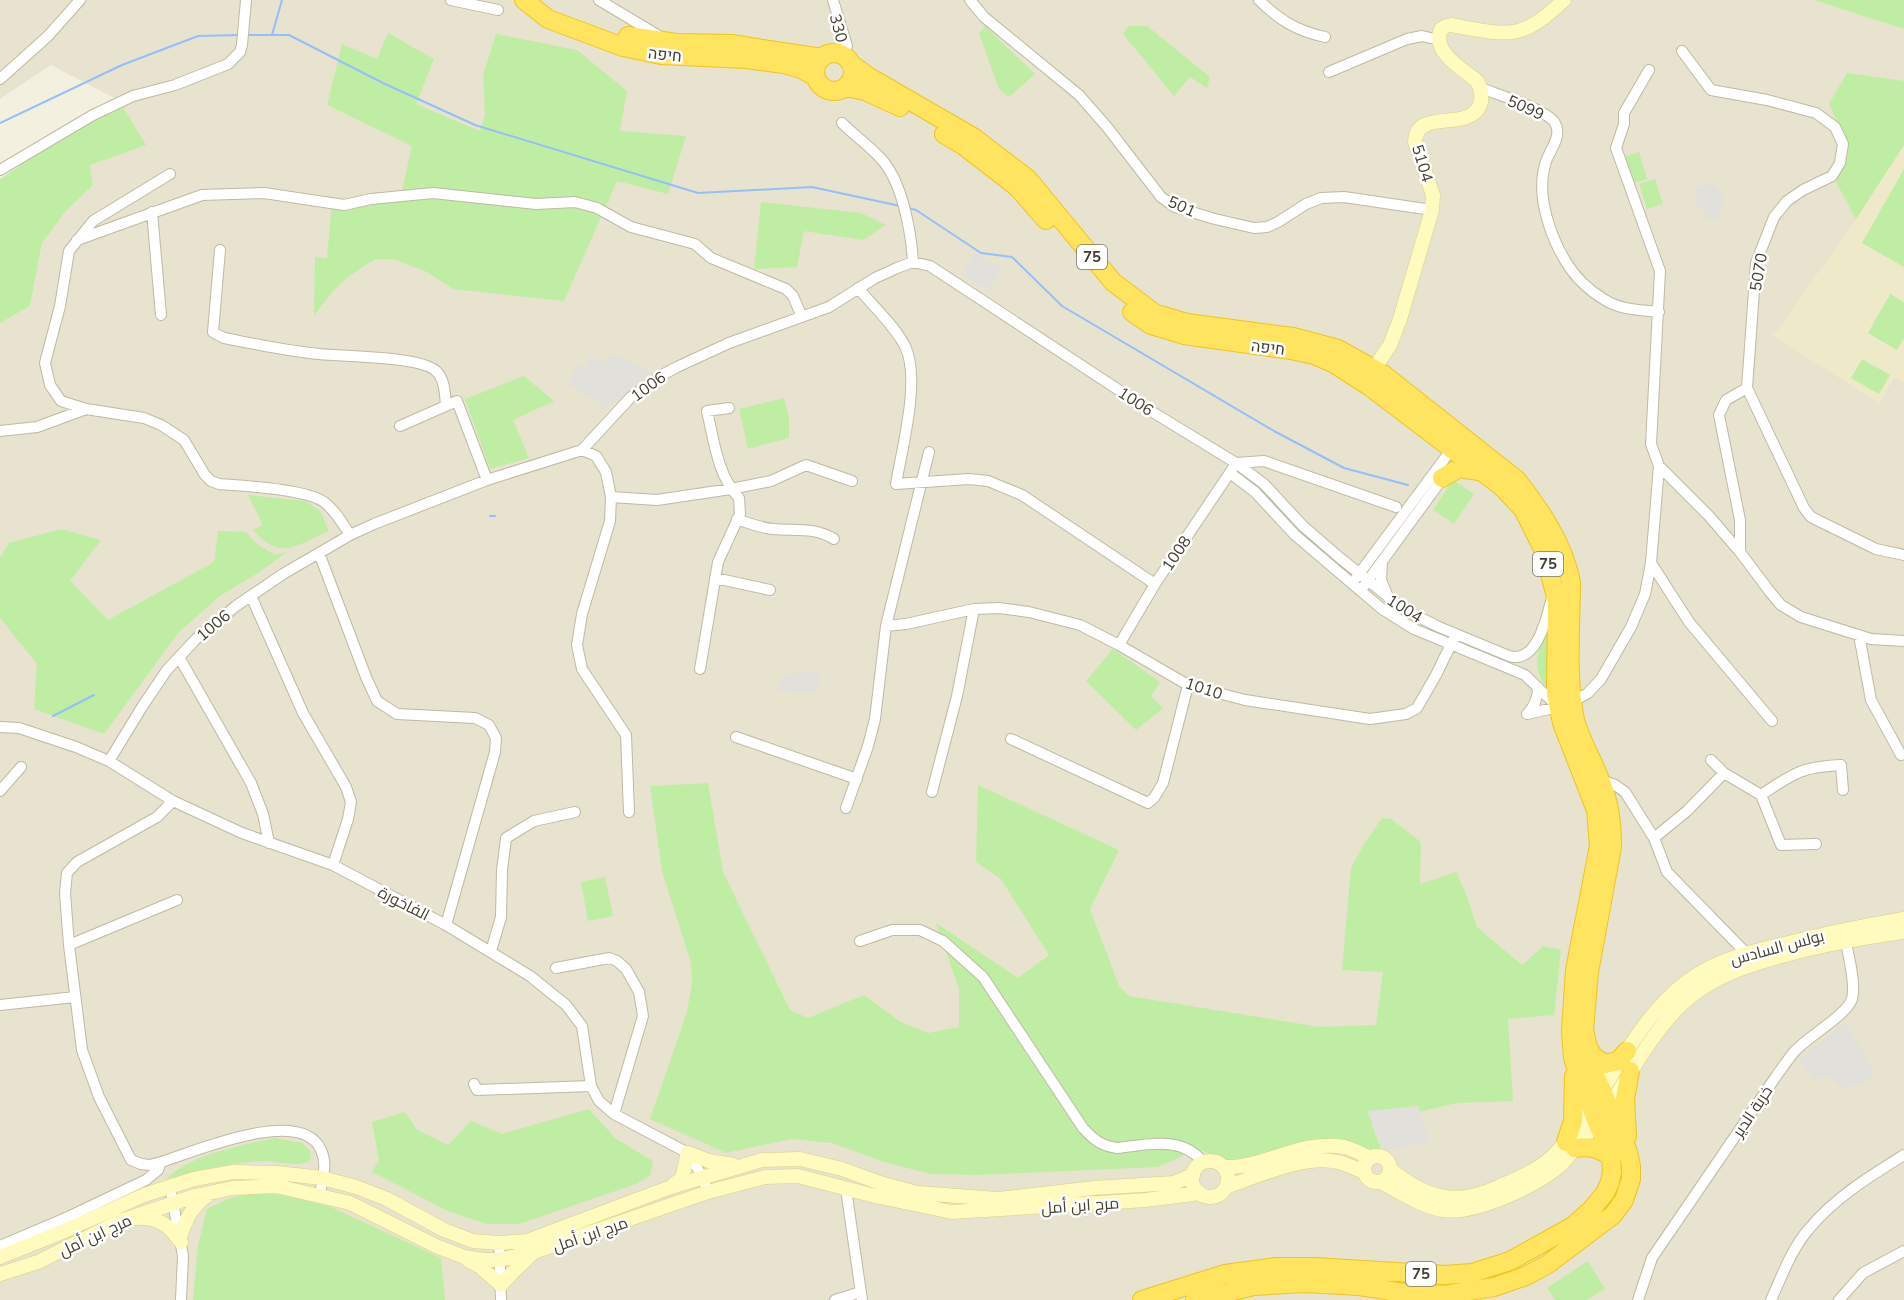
<svg xmlns="http://www.w3.org/2000/svg" width="1904" height="1300" viewBox="0 0 1904 1300" font-family="'Nunito Sans',Cairo,Heebo,sans-serif">
	<style>
		.residential { fill: #e7e3ce }
		.education { fill: #eee9c8 }
		.green { fill: #c0eda4 }
		.parking { fill: #e2e0da }
		.lines { fill: none; stroke-linecap: round; stroke-linejoin: round }
		.stream { stroke: #94bff8; stroke-width: 2 }
		.street-casing { stroke: #bebaa3; stroke-width: 12 }
		.secondary-casing { stroke: #d8d08a; stroke-width: 15 }
		.highway-casing { stroke: #efc41e; stroke-width: 20 }
		.street { stroke: #fff; stroke-width: 10 }
		.secondary { stroke: #fffabe; stroke-width: 14 }
		.highway { stroke: #ffe45f; stroke-width: 18 }
		.labels { text-anchor: middle; stroke-width: 5; stroke-linejoin: round; paint-order: stroke }
		.shield { fill: #fff; stroke: #7c796f; stroke-width: 1.5 }
		.shield-label { font-size: 15px; font-weight: bold; fill: #444031 }
		.street-label { font-size: 16px; fill: #444031; stroke: #fff }
	</style>
	<rect width="100%" height="100%" fill="#f3f0e0"/>
	<path class="residential" d="M 0,0 L 1823,0 L 1904,29 L 1904,1300 L 0,1300 L 0,323 L 30,306 L 42,243 L 66,211 L 93,185 L 90,165 L 118,100 L 51,65 L 0,99 Z"/>
	<path class="education" d="M 1904,145 L 1904,383 L 1894,378 L 1879,403 L 1773,336 L 1856,219 Z"/>
	<path class="green" d="M 1814,0 L 1904,0 L 1904,29 Z
		M 985,26 L 1035,74 L 1009,97 L 999,89 L 979,34 Z
		M 1128,26 L 1147,26 L 1210,77 L 1207,88 L 1190,77 L 1174,96 L 1123,34 Z
		M 388,33 L 434,59 L 416,104 L 480,131 L 485,115 L 483,75 L 496,34 L 577,50 L 627,91 L 620,131 L 686,136 L 668,194 L 617,181 L 564,301 L 453,289 L 427,272 L 393,259 L 375,259 L 348,277 L 335,289 L 314,315 L 315,257 L 327,258 L 332,201 L 402,190 L 412,146 L 327,105 L 342,44 L 377,59 Z
		M 1847,73 L 1904,81 L 1904,145 L 1856,219 L 1836,182 L 1847,144 L 1829,104 Z
		M 119,100 L 146,145 L 90,165 L 93,185 L 66,211 L 42,243 L 30,306 L 0,323 L 0,179 Z
		M 1639,152 L 1647,179 L 1631,184 L 1623,157 Z
		M 1904,169 L 1904,267 L 1862,243 Z
		M 1655,179 L 1663,204 L 1647,209 L 1639,184 Z
		M 761,202 L 861,213 L 886,225 L 863,240 L 804,231 L 797,267 L 754,269 Z
		M 1890,294 L 1904,302 L 1904,338 L 1897,350 L 1868,333 Z
		M 1862,359 L 1890,375 L 1879,394 L 1851,378 Z
		M 524,376 L 554,401 L 513,420 L 529,458 L 490,469 L 465,399 Z
		M 784,398 L 789,419 L 789,438 L 748,449 L 739,409 Z
		M 1453,480 L 1474,494 L 1454,524 L 1433,510 Z
		M 248,495 L 305,501 L 320,511 L 329,531 C 296,545 281,562 253,530 L 263,525 Z
		M 61,529 L 101,540 L 70,581 L 108,620 L 214,562 L 218,531 L 246,532 L 257,544 L 275,555 L 287,552 L 258,573 L 220,596 L 179,632 L 104,734 L 34,709 L 37,664 L 0,618 L 0,558 L 9,543 Z
		M 1549,625 L 1551,692 C 1528,669 1538,651 1549,625 Z
		M 1113,649 L 1160,682 L 1151,696 L 1163,708 L 1136,730 L 1086,681 Z
		M 708,783 L 723,872 L 790,1010 L 808,1018 L 864,995 L 901,1022 L 928,1033 L 959,1027 L 959,989 L 936,923 L 1018,978 L 1049,955 L 1001,879 L 976,862 L 978,785 L 1119,850 L 1090,909 L 1119,986 L 1129,996 L 1320,1027 L 1376,1025 L 1383,972 L 1342,970 L 1351,868 L 1364,844 L 1382,818 L 1391,819 L 1421,842 L 1420,884 L 1456,872 L 1465,891 L 1477,927 L 1522,965 L 1543,946 L 1561,950 L 1554,1015 L 1508,1019 L 1513,1101 L 1457,1103 L 1371,1123 L 1382,1151 L 1369,1156 L 1340,1144 L 1231,1162 L 1198,1149 L 1158,1167 L 977,1175 L 931,1174 L 884,1162 L 832,1143 L 791,1139 L 726,1153 L 650,1119 L 687,1012 L 692,983 L 691,963 L 662,871 L 650,786 Z
		M 605,877 L 613,916 L 588,921 L 581,882 Z
		M 589,1109 L 615,1138 L 653,1161 L 650,1176 L 636,1184 L 519,1224 L 487,1224 L 450,1212 L 372,1172 L 379,1160 L 372,1122 L 405,1112 L 417,1130 L 448,1145 L 471,1121 L 502,1134 Z
		M 275,1138 L 302,1143 L 311,1152 L 310,1161 C 295,1168 280,1161 264,1161 C 231,1162 198,1171 166,1179 C 191,1154 241,1145 275,1138 Z
		M 250,1193 L 283,1195 L 331,1207 L 441,1258 L 445,1300 L 193,1300 L 198,1245 L 207,1209 L 227,1199 Z
		M 1588,1261 L 1605,1289 L 1587,1300 L 1555,1300 L 1547,1288 Z"/>
	<path class="parking" d="M 1711,183 L 1724,196 L 1719,220 L 1707,218 L 1696,202 L 1695,188 Z
		M 976,252 L 1002,270 L 988,291 L 961,273 Z
		M 612,353 L 651,373 L 607,408 L 569,385 L 577,365 L 584,368 L 590,356 L 606,363 Z
		M 806,671 L 819,672 L 818,693 L 778,691 L 781,677 Z
		M 1846,1022 L 1874,1073 L 1861,1084 L 1840,1088 L 1828,1075 L 1815,1080 L 1799,1060 Z
		M 1418,1106 L 1430,1141 L 1385,1151 L 1367,1111 Z"/>
	<g class="lines">
		<path class="stream" d="M 246,35 L 289,35 L 383,83 L 475,125 L 698,193 L 812,187 L 900,206
			M 272,35 L 282,0
			M 0,123 L 122,65 L 198,36 L 240,35
			M 908,208 L 916,210 L 981,253 L 1012,257 L 1062,306 L 1274,431 L 1344,468 L 1408,485
			M 490,516 L 495,516
			M 53,716 L 94,695"/>
		<defs>
			<path id="street" d="M 451,0 L 498,10
				M 599,0 L 659,36
				M 833,0 L 847,46 L 840,55
				M 970,0 L 984,17 L 1079,95 L 1107,127 L 1161,197 L 1175,207 L 1215,219 L 1254,228 L 1267,227 L 1278,222 L 1306,204 L 1321,198 L 1344,197 L 1432,210
				M 1259,0 C 1279,20 1297,31 1325,37
				M 1682,51 L 1711,90 L 1767,100 L 1816,113 L 1835,127 L 1843,144 L 1840,163 L 1832,176 L 1803,190 L 1787,201 L 1774,217 L 1756,263 L 1747,388 L 1804,508 L 1811,517 L 1876,549 L 1904,555
				M 1329,72 L 1407,39 L 1422,36 L 1439,40
				M 0,79 L 48,36 L 80,0
				M 1481,88 C 1496,94 1548,110 1555,123 C 1563,138 1548,151 1545,165 C 1536,195 1550,236 1566,262 C 1575,277 1590,291 1605,300 C 1621,310 1641,310 1659,312
				M 842,123 C 855,136 871,147 883,161 C 903,185 911,232 913,262
				M 0,170 L 93,115 L 133,96 L 175,85 L 228,64 L 240,52 L 242,45 L 246,0
				M 170,174 L 93,221 L 69,251 L 60,306 L 45,363 L 50,385 L 61,401 L 86,409 L 144,418 L 161,425 L 184,440 L 205,475 L 211,481 L 219,484 C 243,486 306,489 324,502 C 335,510 343,524 350,535
				M 152,212 L 161,315
				M 77,240 L 202,195 L 264,193 L 344,205 L 371,199 L 433,193 L 536,204 L 575,202 L 597,208 L 631,227 L 695,244 L 711,258 L 786,289 L 793,296 L 802,317
				M 220,250 L 213,332 L 224,338 C 255,344 287,351 319,354 C 344,357 420,356 436,371 C 445,379 445,395 446,406
				M 858,288 C 873,306 894,325 905,346 C 921,379 902,448 896,484 L 969,479 L 988,481 L 1022,495 L 1155,584
				M 1747,388 L 1726,400 L 1719,415 L 1740,520 L 1740,552 L 1770,592 L 1781,605 L 1801,617 L 1871,639 L 1904,641
				M 400,426 L 457,401 L 487,480
				M 0,431 L 37,427 L 86,409
				M 582,450 L 596,456 L 606,472 L 611,497 L 610,521 L 582,614 L 577,645 L 582,669 L 626,735 L 629,812
				M 1236,463 L 1264,461 L 1396,507
				M 1659,466 L 1709,516 L 1740,552
				M 1230,473 L 1255,492 L 1295,535 L 1382,609 L 1414,629 L 1525,675 L 1556,705
				M 611,497 L 657,500 L 731,489 L 771,481 L 806,465 L 852,481
				M 737,519 C 750,524 761,528 774,529 C 796,531 814,527 834,539
				M 319,553 L 366,677 L 377,701 L 397,714 L 475,718 L 489,725 L 496,738 L 495,752 L 446,925
				M 1382,563 L 1381,580 L 1388,597
				M 1651,563 L 1689,622 L 1772,721
				M 715,578 L 770,590
				M 1356,578 L 1454,446
				M 1364,586 L 1445,475
				M 251,596 L 303,713 L 346,787 L 351,802 L 348,819 L 333,865
				M 886,626 L 906,624 L 974,609 L 999,608 L 1029,612 L 1080,625 L 1119,645 L 1188,685 L 1245,700 L 1370,719 L 1406,714 L 1417,708 L 1436,675 L 1456,634
				M 1859,635 L 1871,700 L 1901,755
				M 1119,645 L 1155,584 L 1233,468
				M 179,657 L 251,783 L 263,814 L 269,843
				M 700,669 L 718,562 L 740,514 L 739,498 C 717,475 714,440 707,411 L 729,408
				M 1527,714 L 1558,707 L 1572,702 L 1588,693 L 1601,679 L 1631,627 L 1645,594 L 1651,563 L 1659,466 L 1651,444 L 1660,271 L 1616,148 L 1624,124 L 1624,113 L 1649,70
				M 1527,714 C 1535,706 1538,698 1538,687
				M 0,727 L 19,728 L 76,747 L 109,761 L 173,801 L 242,833 L 333,865 L 446,925 L 530,976 L 566,1005 L 582,1026 L 591,1086 L 599,1101 L 614,1114 L 688,1153 L 702,1176 L 708,1192
				M 736,737 L 857,779
				M 1011,739 L 1148,803 L 1154,798 L 1163,783 L 1188,685
				M 1711,760 L 1724,773 L 1761,795 L 1781,845 L 1816,844
				M 109,761 L 142,707 L 167,670 L 196,639 L 236,606 L 283,574 L 350,535 L 374,524 L 487,480 L 582,450 L 631,397 L 662,375 L 677,367 L 729,343 L 829,307 L 875,278 L 897,268 L 913,262 L 930,266 L 1146,408 L 1236,463 L 1264,484 L 1303,526 L 1340,558 L 1405,610 L 1439,627 L 1509,656 C 1536,664 1546,621 1551,601
				M 1598,779 L 1615,785 L 1625,792 L 1654,838 L 1667,872 L 1746,953
				M 0,791 L 21,767
				M 932,792 L 957,696 L 974,609
				M 1761,795 C 1794,773 1801,767 1841,765 L 1843,790
				M 173,801 L 157,817 L 77,862 L 67,873 L 65,893 L 69,945 L 82,1050 L 99,1097 L 131,1160 L 141,1164 L 150,1165 L 161,1162 C 194,1152 301,1105 321,1150 C 328,1165 322,1179 320,1195
				M 846,808 L 868,746 L 875,719 L 886,626 L 929,452
				M 1654,838 L 1687,811 L 1724,773
				M 860,941 L 892,930 L 920,930 L 943,941 L 983,977 L 1083,1128 C 1093,1139 1101,1146 1117,1148 C 1147,1145 1181,1135 1203,1162
				M 69,945 L 177,900
				M 491,951 L 501,917 L 502,870 L 506,838 L 534,821 L 575,812
				M 556,968 L 609,958 L 617,961 L 626,969 L 639,992 L 643,1016 L 614,1114
				M 0,1005 L 75,997
				M 474,1084 L 477,1090 L 591,1086
				M 170,1187 L 183,1256 L 181,1300
				M 846,1189 L 862,1300
				M 499,1243 L 501,1300
				M 0,1246 L 68,1217 L 146,1180 L 158,1170 L 161,1162
				M 835,1300 L 861,1292
				M 1638,1300 L 1652,1258 L 1777,1075 C 1783,1067 1788,1059 1794,1052 C 1807,1037 1847,1015 1852,999 C 1856,983 1848,952 1844,935
				M 1771,1300 C 1782,1276 1791,1250 1808,1230 C 1834,1198 1870,1176 1904,1155
				M 1839,1300 L 1863,1273 L 1904,1251"/>
			<path id="secondary" d="M 1372,377 L 1374,369 L 1390,345 L 1400,319 L 1432,210 L 1433,195 L 1415,142 C 1416,107 1468,133 1480,105 C 1483,97 1481,89 1477,81 C 1463,69 1431,52 1441,29 L 1446,26 L 1451,25 C 1508,35 1520,42 1564,0
				M1364 1169a13 13 0 1 1 26 0a13 13 0 1 1-26 0Z
				M1192 1179a18 18 0 1 1 36 0a18 18 0 1 1-36 0Z
				M 1225,1167 C 1265,1168 1302,1139 1344,1147 C 1353,1149 1362,1154 1370,1158
				M 1390,1169 C 1425,1198 1456,1207 1498,1187 C 1514,1180 1532,1173 1546,1162 C 1559,1152 1569,1138 1579,1125 C 1614,1077 1639,1017 1688,981 C 1716,960 1750,952 1784,944 C 1824,934 1863,926 1904,919
				M 1380,1182 C 1399,1191 1422,1207 1443,1210 C 1475,1215 1538,1185 1562,1164 C 1577,1145 1594,1128 1608,1108 C 1629,1076 1647,1042 1672,1014 C 1706,976 1750,964 1797,952 C 1832,943 1868,937 1904,932
				M 672,1186 L 682,1178 L 688,1153 L 709,1161 L 733,1165
				M 1226,1187 C 1258,1176 1305,1154 1338,1162 C 1347,1164 1356,1169 1365,1172
				M 135,1218 C 157,1216 169,1225 181,1242
				M 180,1237 C 186,1219 192,1206 208,1195
				M 0,1257 L 65,1231 L 144,1195 L 194,1179 L 233,1172 L 277,1173 L 322,1178 L 356,1187 L 387,1199 L 444,1230 L 473,1241 L 499,1243 L 527,1241 L 671,1187 L 762,1160 L 800,1159 L 842,1169 L 880,1183 L 917,1193 L 998,1199 L 1094,1188 L 1174,1183 L 1193,1175
				M 468,1260 L 479,1266 L 501,1285 L 513,1272 L 534,1252
				M 0,1274 L 38,1262 L 118,1222 L 195,1196 L 232,1188 L 276,1186 L 350,1203 L 436,1246 L 464,1257 L 483,1260 L 499,1260 L 534,1252 L 708,1192 L 765,1177 L 798,1176 L 875,1196 L 952,1212 L 1146,1200 L 1200,1193"/>
			<path id="highway" d="M 524,0 L 548,19 L 623,47 L 661,55 L 746,59 L 784,64 L 801,69 L 816,77
				M 628,36 L 676,43 L 731,44 L 822,58
				M815 72a19 19 0 1 1 38 0a19 19 0 1 1-38 0Z
				M 850,63 L 869,77 L 973,137 L 1028,179 L 1113,282 L 1154,313 L 1187,323 L 1293,337 L 1338,349 L 1383,374 L 1517,480 C 1541,511 1563,543 1571,582 C 1571,626 1566,676 1575,720 C 1580,739 1591,757 1598,775 C 1609,799 1612,821 1612,847 L 1589,972 L 1584,1030 L 1594,1073 L 1619,1129 L 1628,1152 L 1631,1166 L 1631,1179 L 1624,1200 L 1613,1215 L 1548,1264 L 1526,1276 L 1494,1287 L 1445,1295 L 1404,1293 L 1359,1286 L 1306,1283 L 1254,1286 L 1195,1300
				M 846,87 L 865,91 L 900,107
				M 944,134 L 964,146 L 1017,187 L 1046,220
				M 1132,312 L 1151,325 L 1184,335 L 1291,350 L 1314,355 L 1333,363 L 1369,386 L 1501,486 L 1523,509 L 1544,551 L 1557,601 L 1556,694 L 1562,723 L 1596,810 L 1599,846 L 1575,970 L 1571,1031 L 1573,1058 L 1579,1077 L 1611,1157 L 1612,1172 L 1610,1182 L 1605,1193 L 1591,1210 L 1573,1226 L 1510,1261 L 1472,1273 L 1445,1275 L 1314,1267 L 1276,1267 L 1225,1274 L 1142,1300
				M 1442,478 L 1459,468 L 1479,471
				M 1587,1046 L 1594,1057 L 1605,1064 L 1618,1061 L 1627,1051
				M 1627,1136 L 1625,1099 L 1630,1071
				M 1566,1142 L 1573,1121 L 1574,1076
				M 1575,1148 C 1590,1146 1599,1148 1611,1157"/>
		</defs>
		<use href="#street" class="street-casing"/>
		<use href="#secondary" class="secondary-casing"/>
		<use href="#highway" class="highway-casing"/>
		<use href="#street" class="street"/>
		<use href="#secondary" class="secondary"/>
		<use href="#highway" class="highway"/>
	</g>
	<g class="labels">
		<g class="shield">
			<rect x="1077" y="245" width="30" height="24" rx="4.5"/>
			<rect x="1533" y="552" width="30" height="24" rx="4.5"/>
			<rect x="1406" y="1262" width="30" height="24" rx="4.5"/>
		</g>
		<g class="shield-label">
			<text x="1092" y="262">75</text>
			<text x="1548" y="569">75</text>
			<text x="1421" y="1279">75</text>
		</g>
		<g class="street-label">
			<text transform="translate(839 28) rotate(75)" y="6">330</text>
			<text transform="translate(665 54) rotate(6)" y="6">חיפה</text>
			<text transform="translate(1526 107) rotate(24)" y="6">5099</text>
			<text transform="translate(1423 163) rotate(73)" y="6">5104</text>
			<text transform="translate(1182 206) rotate(24)" y="6">501</text>
			<text transform="translate(1758 272) rotate(-80)" y="6">5070</text>
			<text transform="translate(1268 347) rotate(7)" y="6">חיפה</text>
			<text transform="translate(648 386) rotate(-36)" y="6">1006</text>
			<text transform="translate(1136 401) rotate(33)" y="6">1006</text>
			<text transform="translate(1176 553) rotate(-56)" y="6">1008</text>
			<text transform="translate(1405 608) rotate(32)" y="6">1004</text>
			<text transform="translate(213 625) rotate(-40)" y="6">1006</text>
			<text transform="translate(1204 688) rotate(18)" y="6">1010</text>
			<text transform="translate(404 903) rotate(27)" y="6">الفاخورة</text>
			<text transform="translate(1777 947) rotate(-15)" y="6">بولس السادس</text>
			<text transform="translate(1752 1111) rotate(-56)" y="6">خربة الدير</text>
			<text transform="translate(1080 1205) rotate(-4)" y="6">مرج ابن أمل</text>
			<text transform="translate(590 1234) rotate(-19)" y="6">مرج ابن أمل</text>
			<text transform="translate(95 1235) rotate(-25)" y="6">مرج ابن أمل</text>
		</g>
	</g>
</svg>
